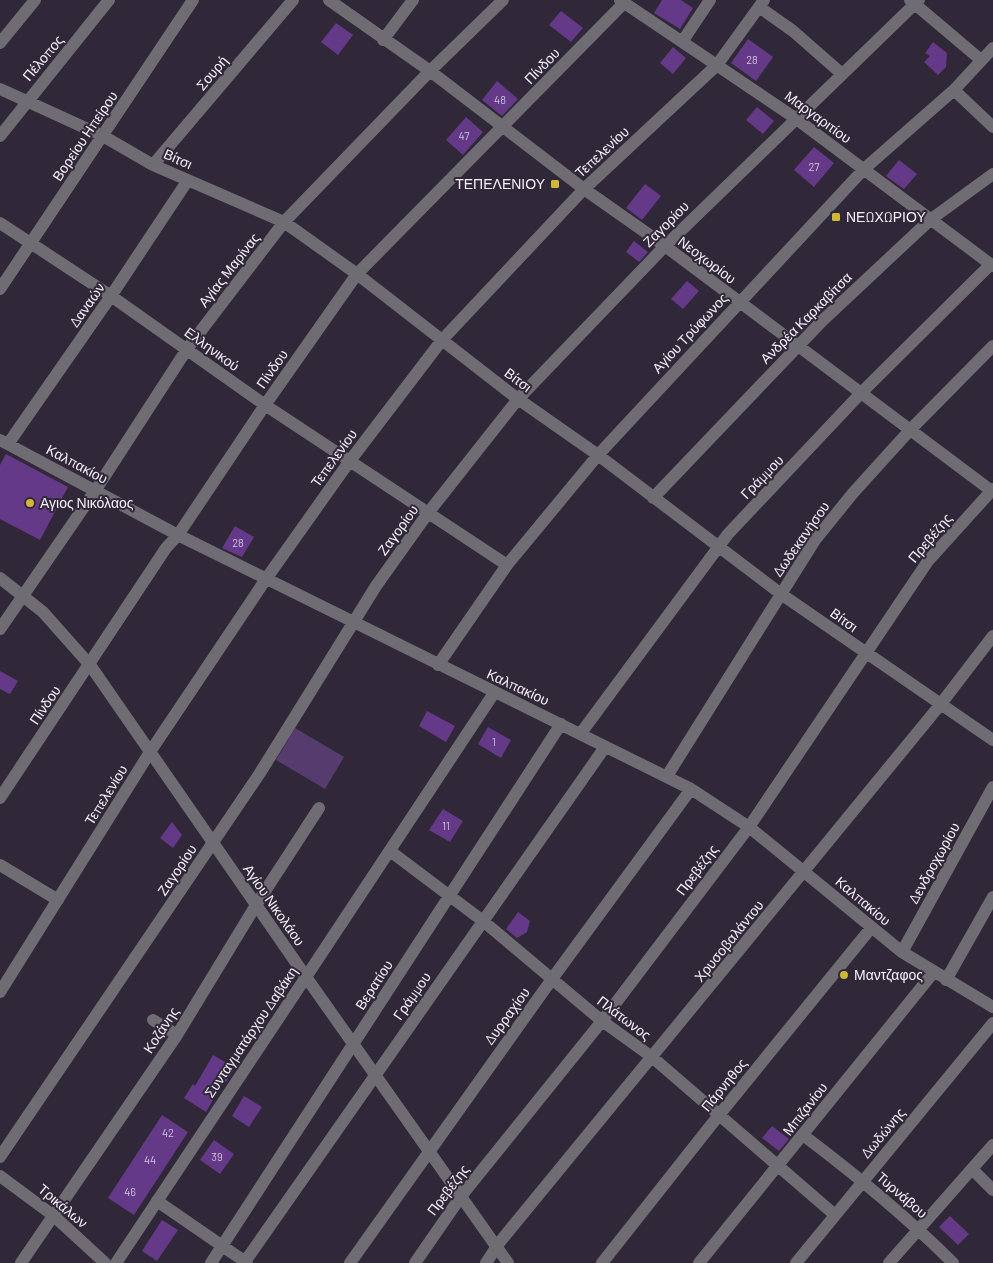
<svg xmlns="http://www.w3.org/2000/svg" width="993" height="1263" viewBox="0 0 993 1263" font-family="Barlow,sans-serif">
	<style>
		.green { fill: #563b6e }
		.building { fill: #643987 }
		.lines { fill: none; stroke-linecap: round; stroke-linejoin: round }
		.minor { stroke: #706c74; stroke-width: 12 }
		.tertiary { stroke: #706c74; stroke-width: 12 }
		.poi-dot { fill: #d1b736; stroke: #302838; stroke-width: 2 }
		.labels { text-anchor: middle; stroke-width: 4; stroke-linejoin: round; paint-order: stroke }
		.number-label { font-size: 11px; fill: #d2c3df }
		.street-label { font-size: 14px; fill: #f7f1fc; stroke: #302838 }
		.poi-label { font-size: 14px; fill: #f7f1fc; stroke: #302838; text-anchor: start }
	</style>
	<rect width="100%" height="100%" fill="#302838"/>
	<path class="green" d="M 295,728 L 344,757 L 325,789 L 276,760 Z"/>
	<path class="building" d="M 662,0 L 681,0 L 693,8 L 680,29 L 654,13 Z
		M 561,11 L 583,28 L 571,42 L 549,25 Z
		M 336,23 L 353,35 L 338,55 L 321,42 Z
		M 748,39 L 773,57 L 756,81 L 731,63 Z
		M 933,42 L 947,53 L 946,67 L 938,75 L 924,62 L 930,56 L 925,53 Z
		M 673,47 L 686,58 L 673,74 L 660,63 Z
		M 497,81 L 518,99 L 502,116 L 482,100 Z
		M 757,107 L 774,121 L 763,134 L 746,120 Z
		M 466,117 L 483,132 L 463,155 L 446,140 Z
		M 814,147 L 834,163 L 814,187 L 794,170 Z
		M 899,160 L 917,174 L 904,189 L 886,176 Z
		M 645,184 L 661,196 L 642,220 L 626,208 Z
		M 634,241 L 648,252 L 639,262 L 626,252 Z
		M 687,281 L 699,291 L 683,309 L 671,299 Z
		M 6,454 L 68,487 L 40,540 L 0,519 L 0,465 Z
		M 235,526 L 254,537 L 242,557 L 222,548 Z
		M 0,671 L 18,681 L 10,694 L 0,689 Z
		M 427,711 L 455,726 L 446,742 L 419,726 Z
		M 488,727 L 511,740 L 501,758 L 478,744 Z
		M 443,809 L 463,821 L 450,842 L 429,830 Z
		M 172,822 L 182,835 L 173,848 L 160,838 Z
		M 518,912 L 530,921 L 527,932 L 517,938 L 506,929 Z
		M 213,1055 L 235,1068 L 226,1082 L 224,1081 L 206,1112 L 184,1098 L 193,1084 L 195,1086 Z
		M 244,1096 L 262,1107 L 249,1127 L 232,1116 Z
		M 162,1115 L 188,1132 L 134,1215 L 108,1198 Z
		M 772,1126 L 789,1139 L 779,1151 L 762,1138 Z
		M 214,1140 L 234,1154 L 220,1174 L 200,1160 Z
		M 950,1216 L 969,1234 L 958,1245 L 939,1227 Z
		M 162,1220 L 178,1230 L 157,1261 L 142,1251 Z"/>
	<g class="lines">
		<path class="minor" d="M 329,0 L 430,71 L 584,189 L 665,246 L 993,492
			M 620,0 L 795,118 L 993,266
			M 910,0 L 981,60
			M 759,7 L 793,31 L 842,74
			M 383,40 L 413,0
			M 682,42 L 710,0
			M 0,43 L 35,0
			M 0,89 L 103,136 L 153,165 L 284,222 L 357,274 L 518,399 L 598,455 L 781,594 L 993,740
			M 954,90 L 993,127
			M 0,136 L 109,0
			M 153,165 L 293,0
			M 0,223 L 111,296 L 265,405 L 507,565
			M 0,289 L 193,0
			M 0,440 L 178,535 L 691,789 L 749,827 L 902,952 L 993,1007
			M 8,444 L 111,296 L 188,180
			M 653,498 L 822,321 L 930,220 L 993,174
			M 0,629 L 95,491 L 187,349 L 284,222 L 430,71 L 503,0
			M 438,665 L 507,565 L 598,455 L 864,169 L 954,90 L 993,48
			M 581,733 L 728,534 L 862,392 L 991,264
			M 667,776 L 815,540 L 853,493 L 911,429 L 993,346
			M 0,798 L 166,548 L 178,535 L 265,405 L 357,274 L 624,3
			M 390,851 L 483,921 L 602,1021 L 652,1057 L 835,1215
			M 0,865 L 58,900
			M 902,952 L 993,787
			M 306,977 L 494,693
			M 946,980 L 993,897
			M 0,992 L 150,752 L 266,579 L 349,462 L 442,340 L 584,189 L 717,65 L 764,0
			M 153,1020 L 177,1035
			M 803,1135 C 856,1175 906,1216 953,1263
			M 0,1157 L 260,773 L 376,586 L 428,513 L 518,399 L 665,246 L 919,0
			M 972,1169 L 993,1190
			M 0,1176 L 54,1216 L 105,1263
			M 462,1195 L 602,1021 L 749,827 L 928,561 L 993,489
			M 157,1201 L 247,1263
			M 21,1263 L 177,1035 L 256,905 L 319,808
			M 211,1263 L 561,724
			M 244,1263 L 605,747
			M 350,1263 L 552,979 L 691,789
			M 486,1263 L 499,1243 L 940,705 L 993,636
			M 602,1263 L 719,1115 L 871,928
			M 699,1263 L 933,973
			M 796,1263 L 993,1023
			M 889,1263 L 993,1145"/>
		<path class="tertiary" d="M 0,578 L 43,612 L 90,665 L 306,977 L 508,1263
			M 116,1263 L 306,977
			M 415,1263 L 462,1195"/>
	</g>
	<g class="poi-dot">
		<rect x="550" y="179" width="10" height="10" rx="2.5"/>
		<rect x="831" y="212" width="10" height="10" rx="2.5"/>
		<circle cx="30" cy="503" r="5"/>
		<circle cx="844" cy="975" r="5"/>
	</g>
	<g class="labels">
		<g class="number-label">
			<text x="752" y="64">28</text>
			<text x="500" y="104">48</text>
			<text x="464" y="140">47</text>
			<text x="814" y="171">27</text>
			<text x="238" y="547">28</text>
			<text x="494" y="746">1</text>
			<text x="446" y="830">11</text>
			<text x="168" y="1137">42</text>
			<text x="217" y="1161">39</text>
			<text x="150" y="1164">44</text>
			<text x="130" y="1196">46</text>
		</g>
		<g class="street-label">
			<text transform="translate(43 58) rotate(-50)" y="5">Πέλοπος</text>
			<text transform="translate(542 66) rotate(-46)" y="5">Πίνδου</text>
			<text transform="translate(212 73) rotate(-50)" y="5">Σουρή</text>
			<text transform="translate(818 117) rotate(36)" y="5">Μαργαριτίου</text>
			<text transform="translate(85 136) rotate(-56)" y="5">Βορείου Ηπείρου</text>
			<text transform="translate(602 152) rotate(-43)" y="5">Τεπελενίου</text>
			<text transform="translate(178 159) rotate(24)" y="5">Βίτσι</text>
			<text transform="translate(666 224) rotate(-45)" y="5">Ζαγορίου</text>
			<text transform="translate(707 260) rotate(37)" y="5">Νεοχωρίου</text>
			<text transform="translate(229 270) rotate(-52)" y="5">Αγίας Μαρίνας</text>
			<text transform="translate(87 305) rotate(-55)" y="5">Δαναών</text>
			<text transform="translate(806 318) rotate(-45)" y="5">Ανδρέα Καρκαβίτσα</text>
			<text transform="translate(690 333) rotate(-47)" y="5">Αγίου Τρύφωνος</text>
			<text transform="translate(212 349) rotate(36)" y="5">Ελληνικού</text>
			<text transform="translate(272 369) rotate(-55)" y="5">Πίνδου</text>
			<text transform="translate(518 380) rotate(37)" y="5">Βίτσι</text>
			<text transform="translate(334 458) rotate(-54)" y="5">Τεπελενίου</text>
			<text transform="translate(77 464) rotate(28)" y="5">Καλπακίου</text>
			<text transform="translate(762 477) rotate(-46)" y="5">Γράμμου</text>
			<text transform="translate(398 530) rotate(-54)" y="5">Ζαγορίου</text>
			<text transform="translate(930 538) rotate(-50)" y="5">Πρεβέζης</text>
			<text transform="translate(801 539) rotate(-55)" y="5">Δωδεκανήσου</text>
			<text transform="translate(844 620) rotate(36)" y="5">Βίτσι</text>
			<text transform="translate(518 687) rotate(25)" y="5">Καλπακίου</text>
			<text transform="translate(45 705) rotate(-56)" y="5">Πίνδου</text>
			<text transform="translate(106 795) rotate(-58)" y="5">Τεπελενίου</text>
			<text transform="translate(934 863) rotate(-61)" y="5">Δενδροχωρίου</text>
			<text transform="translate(177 870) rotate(-56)" y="5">Ζαγορίου</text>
			<text transform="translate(697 870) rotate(-53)" y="5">Πρεβέζης</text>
			<text transform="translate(863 901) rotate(40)" y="5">Καλπακίου</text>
			<text transform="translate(274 905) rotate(55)" y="5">Αγίου Νικολάου</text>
			<text transform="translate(729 941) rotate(-51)" y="5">Χρυσοβαλάντου</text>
			<text transform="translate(374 985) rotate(-57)" y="5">Βερατίου</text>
			<text transform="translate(412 996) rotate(-55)" y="5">Γράμμου</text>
			<text transform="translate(507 1016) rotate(-54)" y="5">Δυρραχίου</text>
			<text transform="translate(624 1018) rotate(37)" y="5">Πλάτωνος</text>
			<text transform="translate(161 1030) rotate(-57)" y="5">Κοζάνης</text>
			<text transform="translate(251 1032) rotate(-56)" y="5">Συνταγματάρχου Δαβάκη</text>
			<text transform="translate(724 1085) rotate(-51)" y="5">Πάρνηθος</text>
			<text transform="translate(805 1109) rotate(-52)" y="5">Μπιζανίου</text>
			<text transform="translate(883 1133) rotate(-50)" y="5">Δωδώνης</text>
			<text transform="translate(448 1190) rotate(-53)" y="5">Πρεβέζης</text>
			<text transform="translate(902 1195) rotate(41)" y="5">Τυρνάβου</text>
			<text transform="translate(63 1206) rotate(40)" y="5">Τρικάλων</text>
		</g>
		<g class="poi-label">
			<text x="545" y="189" text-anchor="end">ΤΕΠΕΛΕΝΙΟΥ</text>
			<text x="846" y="222">ΝΕΩΧΩΡΙΟΥ</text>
			<text x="40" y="508">Αγιος Νικόλαος</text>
			<text x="854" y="980">Μαντζαφος</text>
		</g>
	</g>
</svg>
